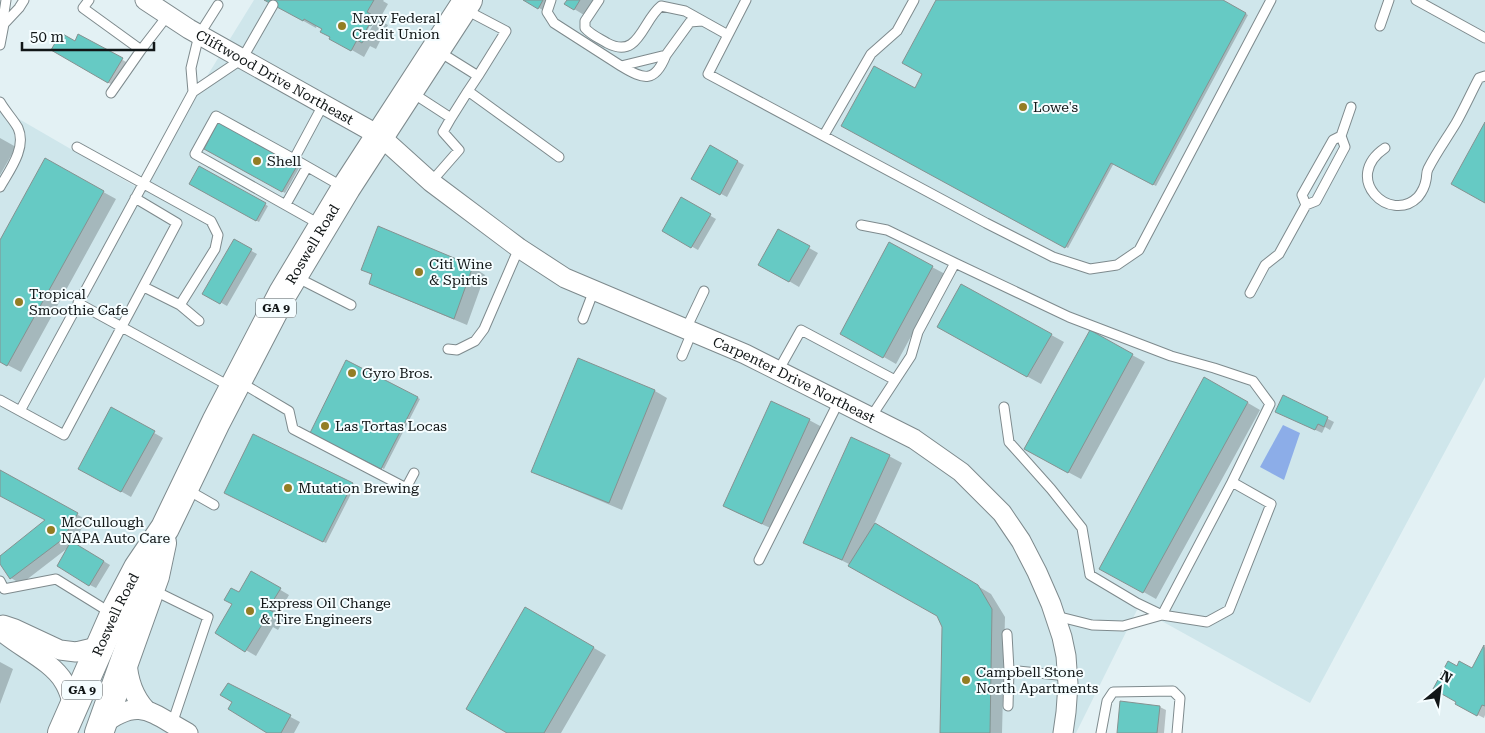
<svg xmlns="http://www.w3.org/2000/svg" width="1485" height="733" viewBox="0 0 1485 733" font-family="'Roboto Serif',serif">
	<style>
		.built { fill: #cfe6eb }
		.water { fill: #8cade8 }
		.shadow { fill: #0003; fill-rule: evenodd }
		.building { fill: #66cac4; stroke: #859291 }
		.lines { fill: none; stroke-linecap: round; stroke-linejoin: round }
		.lane-casing { stroke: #7e8a8d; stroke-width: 11 }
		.street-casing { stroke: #7e8a8d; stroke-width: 21 }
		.primary-casing { stroke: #7e8a8d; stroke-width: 30 }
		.lane { stroke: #fff; stroke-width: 9 }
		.street { stroke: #fff; stroke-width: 19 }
		.primary { stroke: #fff; stroke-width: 28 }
		.poi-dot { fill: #937d24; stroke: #f5fdff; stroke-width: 2 }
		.labels { text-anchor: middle; stroke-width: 4; stroke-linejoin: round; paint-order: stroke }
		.shield { fill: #f5fdff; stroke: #555b5d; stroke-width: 1 }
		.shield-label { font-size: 12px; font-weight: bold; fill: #111617 }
		.poi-label { font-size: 14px; fill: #111617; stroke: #f5fdff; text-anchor: start }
		.street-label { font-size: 14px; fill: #111617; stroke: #f5fdff }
	</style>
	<rect width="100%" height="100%" fill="#e3f1f4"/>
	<path class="built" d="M 254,0 L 1485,0 L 1485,377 L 1310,703 L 1138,608 L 1076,733 L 0,733 L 0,108 L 138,188 Z"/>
	<path class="water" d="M 1283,425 L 1300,433 L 1284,480 L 1260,467 Z"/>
	<path class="shadow" d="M 266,0 L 384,0 L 383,1 L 388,4 L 379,20 L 388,25 L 384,32 L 382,31 L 377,40 L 380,41 L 376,49 L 370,46 L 364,57 L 331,38 L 331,37 L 323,28 L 317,25 L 316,28 ZM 375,16 L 378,16 L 369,32 L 367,31 Z
		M 525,0 L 556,0 L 548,13 Z
		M 568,0 L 593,0 L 584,15 L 566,4 Z
		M 937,0 L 1220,0 L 1248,15 L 1156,186 L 1114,163 L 1068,248 L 843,125 L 916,90 L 924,74 Z
		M 79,35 L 128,63 L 114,86 L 52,49 L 75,42 Z
		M 219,124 L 299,168 L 285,193 L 206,148 Z
		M 0,138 L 16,147 L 0,175 Z
		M 710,147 L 744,165 L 727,197 L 693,179 Z
		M 45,160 L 116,199 L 21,372 L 0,361 L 0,243 Z
		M 199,168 L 268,206 L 259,222 L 191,184 Z
		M 681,199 L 716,219 L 698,250 L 664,231 Z
		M 379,228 L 473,267 L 485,275 L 467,325 L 383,290 L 370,283 L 373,275 L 363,269 Z
		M 779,231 L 818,253 L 799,287 L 760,264 Z
		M 234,241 L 257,254 L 227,306 L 204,293 Z
		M 932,267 L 945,274 L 896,364 L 842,333 Z
		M 961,285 L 1064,342 L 1041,384 L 938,327 Z
		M 1132,355 L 1145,362 L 1081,479 L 1038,456 Z
		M 579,360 L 655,391 L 667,398 L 622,510 L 546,478 L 533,471 Z
		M 347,362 L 420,399 L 384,469 L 311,432 Z
		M 1284,397 L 1334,422 L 1330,430 L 1325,427 L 1322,433 L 1283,415 Z
		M 1248,403 L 1260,410 L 1156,599 L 1101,568 Z
		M 112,409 L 163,438 L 131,497 L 80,468 Z
		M 809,420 L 822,427 L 775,530 L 737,513 L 724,506 Z
		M 253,435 L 355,486 L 326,543 L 225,492 Z
		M 889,456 L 902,463 L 874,524 L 991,594 L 1005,617 L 1002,733 L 941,733 L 944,627 L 938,615 L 851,565 L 804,542 Z
		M 0,472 L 87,520 L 73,543 L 110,565 L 96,588 L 90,585 L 69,547 L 21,584 L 11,578 L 0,562 L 0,557 L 47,520 L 0,495 Z
		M 252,573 L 289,595 L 277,616 L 284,620 L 278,630 L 273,627 L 256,656 L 217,633 Z
		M 525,608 L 606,655 L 561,733 L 509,733 Z
		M 1485,646 L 1485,715 L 1484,718 L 1456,704 L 1457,668 L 1473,670 Z
		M 0,662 L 13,669 L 0,704 Z
		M 228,684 L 300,722 L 294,733 L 269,733 L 234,701 Z
		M 1160,707 L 1166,710 L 1164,733 L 1118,733 Z"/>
	<path class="building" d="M 264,0 L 374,0 L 367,12 L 376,17 L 371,26 L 369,25 L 365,32 L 368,33 L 362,43 L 357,40 L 351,51 L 329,39 L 330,37 L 320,32 L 322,29 L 304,19 L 303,21 Z
		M 523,0 L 543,0 L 538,9 Z
		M 567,0 L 580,0 L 574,10 L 564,4 Z
		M 936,0 L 1223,0 L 1246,13 L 1153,185 L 1111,163 L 1065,248 L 841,126 L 874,66 L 915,88 L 922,74 L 902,63 Z
		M 61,33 L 75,41 L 78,34 L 123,58 L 108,83 L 51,50 Z
		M 218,122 L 297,166 L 282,192 L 204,149 Z
		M 1485,122 L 1485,203 L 1451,184 Z
		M 710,145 L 738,161 L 720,195 L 691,179 Z
		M 45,158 L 104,191 L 7,366 L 0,362 L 0,240 Z
		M 199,166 L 266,203 L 256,221 L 189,184 Z
		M 681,197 L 711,214 L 691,248 L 662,231 Z
		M 378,226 L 473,266 L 454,319 L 369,284 L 372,274 L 361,270 Z
		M 778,229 L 810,246 L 789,282 L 758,265 Z
		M 234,239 L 252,249 L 220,304 L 202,294 Z
		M 889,242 L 933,266 L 883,358 L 840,334 Z
		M 961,284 L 1052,334 L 1027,377 L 937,327 Z
		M 1090,330 L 1133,354 L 1068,473 L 1024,449 Z
		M 578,358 L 655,390 L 609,503 L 531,472 Z
		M 346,360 L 418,397 L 381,469 L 310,433 Z
		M 1204,377 L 1248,402 L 1143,593 L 1099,569 Z
		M 1283,395 L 1328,417 L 1324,427 L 1318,424 L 1315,430 L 1275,412 Z
		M 771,401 L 810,419 L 762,524 L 723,506 Z
		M 111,407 L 155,431 L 121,492 L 78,469 Z
		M 253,434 L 353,483 L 323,542 L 224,493 Z
		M 851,437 L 890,455 L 842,560 L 803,543 Z
		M 0,470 L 78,513 L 63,539 L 10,579 L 0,564 L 0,556 L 45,520 L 0,496 Z
		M 875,523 L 978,585 L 992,609 L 990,733 L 940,733 L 942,627 L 937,616 L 848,566 Z
		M 71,541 L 104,561 L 89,586 L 57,566 Z
		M 251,571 L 281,588 L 268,609 L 275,613 L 268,626 L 263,623 L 245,652 L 215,633 L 232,604 L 224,600 L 231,588 L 239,592 Z
		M 525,607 L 594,647 L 544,733 L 507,733 L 466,709 Z
		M 1484,645 L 1485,706 L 1482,705 L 1477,716 L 1455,704 L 1456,702 L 1433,689 L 1448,661 L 1457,666 L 1459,661 L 1472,668 Z
		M 228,683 L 291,715 L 281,733 L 267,733 L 228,709 L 232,702 L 220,695 Z
		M 1120,701 L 1160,706 L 1157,733 L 1117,733 Z"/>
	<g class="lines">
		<defs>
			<path id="lane" d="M 89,0 L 83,8 L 141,50
				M 551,0 L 547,12 L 554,23 L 621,66 L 666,55 L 690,22 L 702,21
				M 599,0 L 585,21 L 585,28 C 591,35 599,38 607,43 C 639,60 642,21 661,6 L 685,11 L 728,35
				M 746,0 L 708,74 L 986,223 L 1053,257 L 1090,269 L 1117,265 L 1139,250 L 1271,0
				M 1416,0 L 1485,38
				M 4,24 L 19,8 L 24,0
				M 1380,26 L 1389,0
				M 0,45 L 4,24 L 4,13 L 6,0
				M 438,51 L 478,76 L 506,31 L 466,10
				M 621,66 C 644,80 655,83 666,55
				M 478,76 L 468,91 L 559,157
				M 193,92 L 191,68 L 199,35 L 218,5
				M 411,92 L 451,118 L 468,91
				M 111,93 L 141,50 L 168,15
				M 0,102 C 5,111 13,119 18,128 C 27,148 9,171 0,187
				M 323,105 L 294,159 L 343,187
				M 824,135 L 871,54 L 897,31 L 914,0
				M 77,147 L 211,221 L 218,235 L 215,249 L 180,305
				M 1385,148 C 1341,178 1390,225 1418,197 C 1422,192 1425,186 1426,180 C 1427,176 1426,173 1428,169 C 1436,153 1447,138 1456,123 C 1464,109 1471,93 1479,78 L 1485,76
				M 294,159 L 216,116 L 195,154 L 321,225
				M 431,182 L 459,150 L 443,132 L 451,118
				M 135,198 L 177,223 L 64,435 L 20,411 L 193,92 L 242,59 L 273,5
				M 286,204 L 307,167
				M 1306,205 L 1302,195 L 1333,140 L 1341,136
				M 861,225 L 887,230 L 955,263
				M 296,277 L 351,305
				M 144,287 L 180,305 L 199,321
				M 1250,293 L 1265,265 L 1279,254 L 1306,205 L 1316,201 L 1345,147 L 1341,136 L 1351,107
				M 78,303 L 231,387
				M 583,319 L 594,290
				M 686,329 L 704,291
				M 448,349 L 457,350 L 475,341 L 484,329 L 519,248
				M 682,356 L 692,332
				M 778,371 L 801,330 L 895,380
				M 240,382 L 289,411 L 293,429 L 406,488 L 414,473
				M 0,400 L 20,411
				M 871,417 L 911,356 L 918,332 L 955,263 L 1069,317 L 1171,356 L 1214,368 L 1253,381 L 1270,404 L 1232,482 L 1271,504 L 1229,610 L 1207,622 L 1162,615 L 1137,603 L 1090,575 L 1082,528 L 1051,489 L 1009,442 L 1004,407
				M 186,489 L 214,505
				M 759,560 L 839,401
				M 0,581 L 4,589 L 56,579 L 111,613
				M 153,590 L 208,617 L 172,724
				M 1056,616 L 1092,625 L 1123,626 L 1162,615 L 1232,482
				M 1007,634 L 1009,670 L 1008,706
				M 1009,670 L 1067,676
				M 1101,733 L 1107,701 L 1113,692 L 1173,691 L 1180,698 L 1177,733"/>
			<g id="street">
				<path id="s1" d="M 145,0 L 189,29 L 380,136 L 431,182 L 519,248 L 565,278 L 745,354 L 914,439 L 961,472 L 1002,513 L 1021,541 L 1037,572 L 1051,604 L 1062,637 L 1066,656 L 1068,684 L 1066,712 L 1063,733"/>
				<path d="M 3,625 L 15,629 L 60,650 L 76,652 L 101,646"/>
				<path d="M 0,630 C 19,647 52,661 64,682 C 69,690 71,699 74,707"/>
				<path d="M 127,661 C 128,680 133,696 146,710"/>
				<path d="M 102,725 C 140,696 151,713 188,733"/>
			</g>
			<g id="primary">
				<path id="s2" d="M 62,733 L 117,608 L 138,568 L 165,528 L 216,422 L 283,293 L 346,188 L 468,0"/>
				<path d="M 99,733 L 155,576 L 162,543"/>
			</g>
		</defs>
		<use href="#lane" class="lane-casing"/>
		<use href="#street" class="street-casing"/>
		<use href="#primary" class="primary-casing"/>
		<use href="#lane" class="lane"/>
		<use href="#street" class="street"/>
		<use href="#primary" class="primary"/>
	</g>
	<g class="poi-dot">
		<circle cx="342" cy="26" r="5"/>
		<circle cx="1023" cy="107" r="5"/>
		<circle cx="257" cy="161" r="5"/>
		<circle cx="419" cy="272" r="5"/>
		<circle cx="19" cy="302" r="5"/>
		<circle cx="352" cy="373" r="5"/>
		<circle cx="325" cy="426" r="5"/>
		<circle cx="288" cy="488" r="5"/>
		<circle cx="51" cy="530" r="5"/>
		<circle cx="250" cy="611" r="5"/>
		<circle cx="966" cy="680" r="5"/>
	</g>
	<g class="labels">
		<g class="shield">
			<rect x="256" y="298.5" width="40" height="19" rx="4"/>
			<rect x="62" y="680.5" width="40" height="19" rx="4"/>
		</g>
		<g class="shield-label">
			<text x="276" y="312">GA 9</text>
			<text x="82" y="694">GA 9</text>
		</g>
		<g class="poi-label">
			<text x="352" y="23">Navy Federal<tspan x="352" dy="16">Credit Union</tspan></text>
			<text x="1033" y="112">Lowe's</text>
			<text x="267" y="166">Shell</text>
			<text x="429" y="269">Citi Wine<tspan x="429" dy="16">&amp; Spirtis</tspan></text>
			<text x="29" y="299">Tropical<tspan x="29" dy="16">Smoothie Cafe</tspan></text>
			<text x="362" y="378">Gyro Bros.</text>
			<text x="335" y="431">Las Tortas Locas</text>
			<text x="298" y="493">Mutation Brewing</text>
			<text x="61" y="527">McCullough<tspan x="61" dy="16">NAPA Auto Care</tspan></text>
			<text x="260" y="608">Express Oil Change<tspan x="260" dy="16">&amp; Tire Engineers</tspan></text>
			<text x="976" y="677">Campbell Stone<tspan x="976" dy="16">North Apartments</tspan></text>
		</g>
		<g class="street-label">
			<text dy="5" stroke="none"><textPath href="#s1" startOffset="151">Cliftwood Drive Northeast</textPath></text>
			<text dy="5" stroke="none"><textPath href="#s2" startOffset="550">Roswell Road</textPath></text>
			<text dy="5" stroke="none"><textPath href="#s1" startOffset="756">Carpenter Drive Northeast</textPath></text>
			<text dy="5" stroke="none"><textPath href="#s2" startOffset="130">Roswell Road</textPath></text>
		</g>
	</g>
	<g transform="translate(1440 688) rotate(29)" stroke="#f5fdff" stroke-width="4" paint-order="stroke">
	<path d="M0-4L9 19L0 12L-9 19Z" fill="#111617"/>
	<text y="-8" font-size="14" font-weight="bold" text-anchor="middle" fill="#111617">N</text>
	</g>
	<path d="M22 42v8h132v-8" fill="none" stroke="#111617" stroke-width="2.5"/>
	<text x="30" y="42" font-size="15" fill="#111617" stroke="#f5fdff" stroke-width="4" paint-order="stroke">50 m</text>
</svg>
